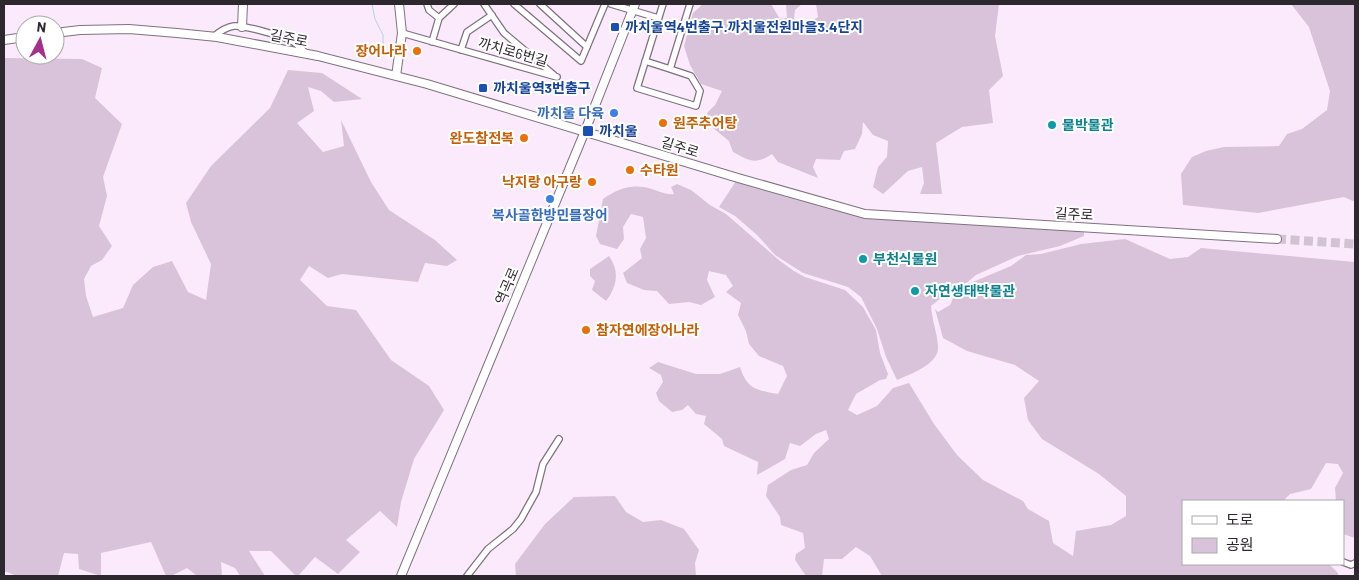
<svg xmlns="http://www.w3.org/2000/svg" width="1359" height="580" viewBox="0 0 1359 580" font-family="Barlow,'Noto Sans KR',sans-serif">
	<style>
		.green { fill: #d9c3da }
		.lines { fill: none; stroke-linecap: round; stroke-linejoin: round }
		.stream { stroke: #add6e3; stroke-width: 1 }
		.secondary-tunnel { stroke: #d2c3d3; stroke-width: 9; stroke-dasharray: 9 4.5; stroke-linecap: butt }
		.minor-casing { stroke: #7f7180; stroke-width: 8 }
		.tertiary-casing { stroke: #7f7180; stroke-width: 10 }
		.minor { stroke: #fff; stroke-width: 5.5 }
		.tertiary { stroke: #fff; stroke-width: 8 }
		.transit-dot { fill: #1a4fb4; stroke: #fff; stroke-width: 2 }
		.food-dot { fill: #e8710a; stroke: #fff; stroke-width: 2 }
		.shop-dot { fill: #3f7fe0; stroke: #fff; stroke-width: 2 }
		.culture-dot { fill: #0f9aa8; stroke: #fff; stroke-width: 2 }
		.labels { text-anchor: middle; stroke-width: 4; stroke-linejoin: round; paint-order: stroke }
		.transit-label { font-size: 14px; font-weight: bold; fill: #164399; stroke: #fff; text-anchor: start }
		.street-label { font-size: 14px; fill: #2d272e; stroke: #fff }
		.food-label { font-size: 14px; font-weight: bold; fill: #c56008; stroke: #fff; text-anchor: end }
		.shop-label { font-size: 14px; font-weight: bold; fill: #366cbe; stroke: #fff; text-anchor: end }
		.culture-label { font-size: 14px; font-weight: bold; fill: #0d838f; stroke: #fff; text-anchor: start }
	</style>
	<rect width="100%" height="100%" fill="#fbeafc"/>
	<path class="green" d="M 703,4 L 771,4 L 780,19 L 787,18 L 786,4 L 802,4 L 795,10 L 794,19 L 806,25 L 818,17 L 816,4 L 999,4 L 995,36 L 1003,76 L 989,90 L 993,123 L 962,127 L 936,143 L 942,194 L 920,194 L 924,183 L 922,167 L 908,171 L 883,194 L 873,187 L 878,167 L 887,157 L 888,141 L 873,135 L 863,122 L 862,134 L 855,149 L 844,151 L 840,160 L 816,159 L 813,167 L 818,178 L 778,162 L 772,154 C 756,165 749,161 733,152 L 729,141 L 708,124 L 707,113 L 715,105 L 722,91 L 701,84 L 690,65 L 684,46 L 693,13 Z
		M 1291,4 L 1355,4 L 1355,202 L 1344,197 L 1258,213 L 1183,205 L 1181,174 L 1192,157 L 1206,151 L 1224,147 L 1279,146 L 1287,134 L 1302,129 L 1327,110 L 1330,91 L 1309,27 Z
		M 4,58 L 82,59 L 102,68 L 95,98 L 122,124 L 103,177 L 107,196 L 99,226 L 112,246 L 102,260 L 91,266 L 84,279 L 86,296 L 93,317 L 123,308 L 133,285 L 153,267 L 172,261 L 188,292 L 206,300 L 211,264 L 191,222 L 186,203 L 211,166 L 270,108 L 288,70 L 322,73 L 362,99 L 334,102 L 321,91 L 308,87 L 314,111 L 297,123 L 323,152 L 344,146 L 341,120 L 371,182 L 389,210 L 435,240 L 457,260 L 447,266 L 425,263 L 418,282 L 342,274 L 328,278 L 309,266 L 300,280 L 327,306 L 356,310 L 391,360 L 429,386 L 444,410 L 414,459 L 401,502 L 397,527 L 380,511 L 346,540 L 360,552 L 338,574 L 315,557 L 298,576 L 296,576 L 271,551 L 249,551 L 265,576 L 240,576 L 235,568 L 221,562 L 222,576 L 197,576 L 187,568 L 171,576 L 166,576 L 151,542 L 101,553 L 101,576 L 79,569 L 78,554 L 64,553 L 58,576 L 17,576 L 4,571 Z
		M 738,178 L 865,214 L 1084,227 L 1084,236 L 1060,246 L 1018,256 L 976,275 L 963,286 L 1011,266 L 1026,255 L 1041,254 L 1081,244 L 1125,239 L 1170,259 L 1188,257 L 1201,248 L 1355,262 L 1355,538 L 1343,534 L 1343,501 L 1336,501 L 1335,488 L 1343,473 L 1338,464 L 1326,463 L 1311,489 L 1290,494 L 1283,501 L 1183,501 L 1183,564 L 1329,564 L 1338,573 L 1338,576 L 882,576 L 870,556 L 856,547 L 842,559 L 824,559 L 822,576 L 806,576 L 795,560 L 796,554 L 805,548 L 803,533 L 781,525 L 780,517 L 766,496 L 768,485 L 791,470 L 807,465 L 814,453 L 829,439 L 826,430 L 816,434 L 800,446 L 790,443 L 785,459 L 757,475 L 758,462 L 724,446 L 722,439 L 704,424 L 706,416 L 696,414 L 688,405 L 682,410 L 672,412 L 659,401 L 656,393 L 663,382 L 661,375 L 649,368 L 658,362 L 696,374 L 720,374 L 740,367 C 747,389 756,390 778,394 L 787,376 L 783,366 L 759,356 L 749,344 L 746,331 L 738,315 L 741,303 L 726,292 L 733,286 L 726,275 L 709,271 L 707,280 L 715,297 L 701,305 L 689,302 L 669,304 L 657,291 L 644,290 L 627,283 L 623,273 L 642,258 L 640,249 L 646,238 L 643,217 L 631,214 L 623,227 L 624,239 L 617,249 L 600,244 L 596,236 L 603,199 C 620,187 635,183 655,190 C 661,192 667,195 674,194 L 671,187 L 677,184 L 691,190 L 710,205 L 726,214 L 780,261 L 794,271 L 805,277 L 845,290 L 863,307 L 876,330 L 880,353 L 888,374 L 886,379 L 880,380 L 856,394 L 848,410 L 857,415 L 877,406 L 893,388 L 909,383 L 934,424 L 957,455 L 983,480 L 1023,501 L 1028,509 L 1049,521 L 1053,543 L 1073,556 L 1076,531 L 1111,525 L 1126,516 L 1126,496 L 1099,474 L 1042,439 L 1028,420 L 1024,398 L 1039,381 L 1015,365 L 967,351 L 943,338 L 935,309 L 938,312 L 950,305 L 957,289 L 945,295 L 931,306 C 932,320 937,333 938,346 C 940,364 910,374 897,380 L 886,357 L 877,329 L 861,297 L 848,287 L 803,273 L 775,255 L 757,235 L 735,216 L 719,207 Z
		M 609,256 C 620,271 617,287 606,301 L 592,290 L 595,281 L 590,276 L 590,269 Z
		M 615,496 L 626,512 L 643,522 L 661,520 L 684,529 L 699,550 L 695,563 L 696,576 L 516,576 L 515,564 L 545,524 L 574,497 Z"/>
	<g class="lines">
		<path class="stream" d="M 372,4 L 375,19 L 383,35 L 383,47"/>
		<path class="secondary-tunnel" d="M 1277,239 L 1355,244"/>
		<defs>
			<path id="minor" d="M 427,4 L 429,10 L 439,18
				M 484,4 L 504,33 L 554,75
				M 514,4 L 581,61 L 605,4
				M 540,4 L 587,47
				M 611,4 L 658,18
				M 663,4 L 637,88 L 696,106 L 700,91 L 691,76 L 670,69 L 690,4
				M 402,33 L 557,77
				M 213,37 C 219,32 226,27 234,26 C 244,25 287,37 295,43 C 299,46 303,51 307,54
				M 432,42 L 439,18 L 454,4
				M 461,50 L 467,32 L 492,15
				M 645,61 L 670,69
				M 1343,562 L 1351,565 L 1355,563
				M 467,576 L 488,549 L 513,529 L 521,519 L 536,492 L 543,464 L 559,439"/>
			<path id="tertiary" d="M 242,27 L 243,4
				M 55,33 L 80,30 L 129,29 L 177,33 L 217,37 L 318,56 L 427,84 L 738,178 L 865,214 L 1277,239
				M 4,40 L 25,37
				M 396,76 L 402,33 L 399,4
				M 401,576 L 585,131 L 635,4"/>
		</defs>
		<use href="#minor" class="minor-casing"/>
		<use href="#tertiary" class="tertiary-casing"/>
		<use href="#minor" class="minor"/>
		<use href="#tertiary" class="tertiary"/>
	</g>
	<g class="transit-dot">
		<rect x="610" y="22" width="10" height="10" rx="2.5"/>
		<rect x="478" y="83" width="10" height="10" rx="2.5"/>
		<rect x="582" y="125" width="12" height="12" rx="2.5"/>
	</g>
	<g class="food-dot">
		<circle cx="417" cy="51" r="5"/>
		<circle cx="663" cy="123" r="5"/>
		<circle cx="524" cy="138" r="5"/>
		<circle cx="630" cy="170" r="5"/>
		<circle cx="592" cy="182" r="5"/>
		<circle cx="586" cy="330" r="5"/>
	</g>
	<g class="shop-dot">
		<circle cx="614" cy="113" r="5"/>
		<circle cx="550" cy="199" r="5"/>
	</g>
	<g class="culture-dot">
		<circle cx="1052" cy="125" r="5"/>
		<circle cx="863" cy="259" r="5"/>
		<circle cx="915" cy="291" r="5"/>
	</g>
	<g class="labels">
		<g class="transit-label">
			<text x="625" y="32">까치울역4번출구.까치울전원마을3.4단지</text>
			<text x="493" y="93">까치울역3번출구</text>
			<text x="599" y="136">까치울</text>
		</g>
		<g class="street-label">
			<text transform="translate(289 38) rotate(11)" y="5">길주로</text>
			<text transform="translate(513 52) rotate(16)" y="5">까치로6번길</text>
			<text transform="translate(680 147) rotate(17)" y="5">길주로</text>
			<text transform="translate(1074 214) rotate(3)" y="5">길주로</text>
			<text transform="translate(507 286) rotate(-67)" y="5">역곡로</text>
		</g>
		<g class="food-label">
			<text x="407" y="56">장어나라</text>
			<text x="673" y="128" text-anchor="start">원주추어탕</text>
			<text x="514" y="143">완도참전복</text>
			<text x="640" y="175" text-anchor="start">수타원</text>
			<text x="582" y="187">낙지랑 아구랑</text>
			<text x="596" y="335" text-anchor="start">참자연에장어나라</text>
		</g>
		<g class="shop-label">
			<text x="604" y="118">까치울 다육</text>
			<text x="550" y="220" text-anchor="middle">복사골한방민믈장어</text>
		</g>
		<g class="culture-label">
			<text x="1062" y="130">물박물관</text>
			<text x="873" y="264">부천식물원</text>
			<text x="925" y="296">자연생태박물관</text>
		</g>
	</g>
	<rect width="1359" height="580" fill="none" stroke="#2d272e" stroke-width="10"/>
	<rect x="1182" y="500" width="162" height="65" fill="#ffffff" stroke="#aba9ab"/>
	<rect x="1192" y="516" width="25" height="8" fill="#ffffff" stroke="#aba9ab"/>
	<text x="1226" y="525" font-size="15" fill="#2d272e">도로</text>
	<rect x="1192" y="538" width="25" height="15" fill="#d9c3da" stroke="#aba9ab"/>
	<text x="1226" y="550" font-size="15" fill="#2d272e">공원</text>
	<g transform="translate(40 40) rotate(7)"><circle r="24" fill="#ffffff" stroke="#aba9ab"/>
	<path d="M0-4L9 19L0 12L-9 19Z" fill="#a2318e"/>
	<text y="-8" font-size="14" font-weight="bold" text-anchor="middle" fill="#2d272e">N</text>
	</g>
</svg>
